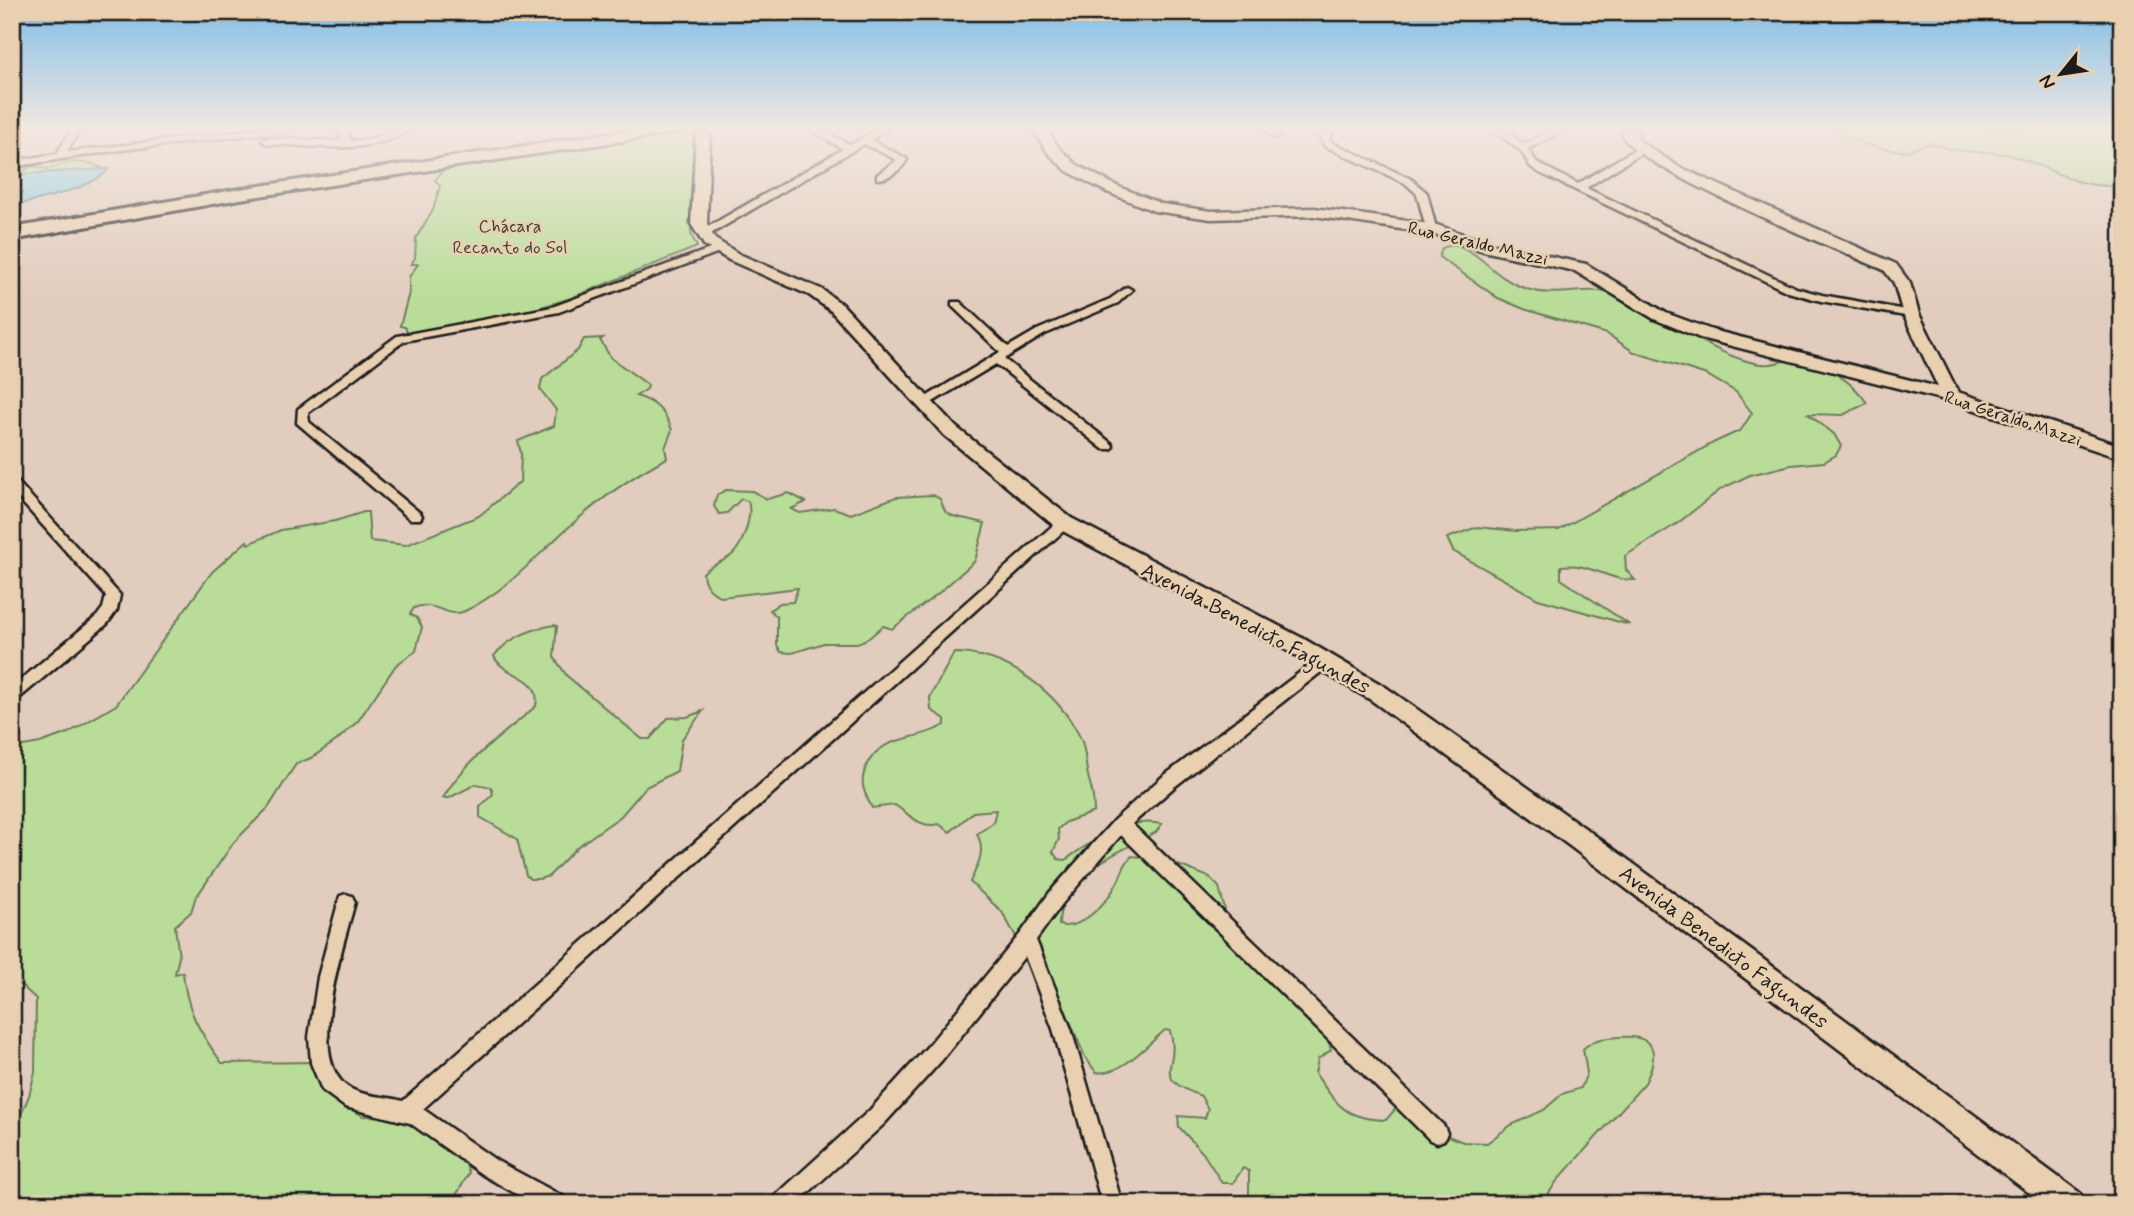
<svg xmlns="http://www.w3.org/2000/svg" width="2134" height="1216" viewBox="0 0 2134 1216" font-family="Mynerve,sans-serif">
	<style>
		.green { fill: #b9dd98; stroke: #6a7c5a; stroke-width: 2 }
		.water { fill: #85cde6; stroke: #5b8695; stroke-width: 2 }
		.lines { fill: none; stroke-linecap: round; stroke-linejoin: round }
		.street-casing { stroke: #1c1c1c; stroke-width: 5 }
		.secondary-casing { stroke: #1c1c1c; stroke-width: 5 }
		.highway-casing { stroke: #1c1c1c; stroke-width: 6 }
		.street { fill: #e9d0b1; fill-rule: evenodd }
		.secondary { fill: #e9d0b1; fill-rule: evenodd }
		.highway { fill: #e9d0b1; fill-rule: evenodd }
		.labels { text-anchor: middle; stroke-width: 5; stroke-linejoin: round; paint-order: stroke }
		.far-park-label { font-size: 18px; fill: #3b4335; stroke: #e9d0b1 }
		.far-street-label { font-size: 18px; fill: #1c1c1c; stroke: #e9d0b1 }
		.street-label { font-size: 21px; fill: #1c1c1c; stroke: #e9d0b1 }
	</style>
	<rect width="100%" height="100%" fill="#e2ccbd"/>
	<filter id="ink" filterUnits="userSpaceOnUse"><feTurbulence type="fractalNoise" baseFrequency=".0143" numOctaves="2"/><feDisplacementMap in="SourceGraphic" scale="14" xChannelSelector="R" yChannelSelector="G"/><feConvolveMatrix kernelMatrix="1 2 1 2 8 2 1 2 1" color-interpolation-filters="sRGB"/></filter>
	<g filter="url(#ink)">
		<path class="green" d="M 1828,128 L 2122,128 L 2122,185 C 2077,191 2048,165 2009,155 C 1991,151 1973,153 1955,150 C 1946,149 1938,144 1929,144 C 1920,144 1914,151 1904,151 C 1879,150 1850,141 1828,128 Z
			M 693,132 L 691,234 L 697,247 L 571,298 L 531,310 L 525,317 L 506,324 L 440,335 L 407,332 L 405,327 L 400,326 L 409,293 L 409,277 L 418,264 L 411,264 L 415,258 L 416,238 L 433,210 L 440,186 L 435,180 L 445,168 Z
			M 71,162 L 91,163 L 102,168 L 20,194 L 12,206 L 12,177 L 32,166 L 47,169 Z
			M 1454,244 C 1482,253 1492,275 1519,286 C 1555,302 1585,283 1618,295 C 1664,313 1702,349 1750,362 C 1774,369 1780,358 1797,360 C 1823,363 1853,381 1867,403 L 1843,415 L 1808,414 L 1834,434 L 1841,446 L 1836,455 L 1824,462 L 1791,465 L 1750,475 L 1721,489 L 1678,523 L 1625,556 L 1626,570 L 1635,580 C 1607,581 1591,562 1561,566 L 1561,579 L 1630,625 L 1538,599 L 1453,551 L 1447,538 L 1477,527 L 1517,531 L 1559,530 L 1713,443 L 1741,430 L 1752,413 L 1736,392 L 1707,375 L 1634,352 L 1607,334 L 1524,309 L 1498,298 L 1439,257 L 1442,248 Z
			M 603,338 L 600,340 L 611,358 L 648,385 L 647,389 L 636,396 C 655,401 665,411 672,430 L 665,448 L 667,458 C 628,478 594,504 562,533 C 532,561 503,593 465,611 C 447,619 433,599 414,608 L 410,614 L 417,618 L 422,627 L 416,651 L 396,665 L 358,721 L 336,741 L 311,758 L 296,764 L 268,808 L 234,842 L 195,899 L 191,912 L 175,926 L 179,957 L 175,974 L 183,972 C 186,1010 200,1033 222,1063 L 322,1062 L 335,1099 L 363,1116 L 402,1117 L 461,1153 L 469,1173 L 451,1204 L 12,1204 L 12,1135 L 29,1096 L 35,1072 L 36,999 L 21,985 L 12,983 L 12,748 L 40,743 L 68,733 L 116,705 L 212,572 L 247,541 L 248,544 L 281,530 L 335,521 L 364,512 L 368,512 L 370,541 L 406,545 L 479,516 L 520,482 L 521,454 L 518,441 L 554,426 L 556,410 L 540,389 L 542,379 L 578,350 L 584,339 Z
			M 726,490 L 752,491 L 767,499 L 789,493 L 806,502 L 791,509 L 800,513 L 834,508 L 851,514 L 896,497 L 933,495 L 940,499 L 945,511 L 953,516 L 985,523 L 975,561 L 940,592 L 892,629 L 883,626 L 869,638 L 858,643 L 824,643 L 792,653 L 781,652 L 777,645 L 777,617 L 770,610 L 780,603 L 793,602 L 798,588 L 721,597 C 710,591 704,586 703,573 C 711,564 723,562 732,555 C 743,545 753,515 748,501 L 741,499 L 727,513 L 719,514 L 714,506 L 717,495 Z
			M 554,625 L 557,626 L 554,657 L 567,676 L 642,739 L 650,739 L 668,718 L 687,717 L 703,711 L 682,739 L 677,771 L 646,787 L 621,816 L 577,847 L 549,876 L 539,879 L 530,879 L 526,875 L 517,839 L 480,817 L 480,807 L 493,794 L 491,787 L 476,784 L 449,798 L 443,798 C 465,760 503,735 536,706 C 542,673 503,678 494,656 C 509,637 531,629 554,625 Z
			M 954,653 C 1008,653 1058,692 1081,739 C 1086,750 1085,764 1088,776 C 1092,790 1094,798 1094,812 L 1066,822 L 1058,829 L 1059,839 L 1053,852 L 1058,859 L 1065,860 C 1095,840 1124,816 1162,824 L 1156,832 C 1119,853 1059,874 1059,925 C 1080,932 1107,902 1116,885 C 1123,874 1122,865 1132,856 L 1163,859 L 1209,877 L 1219,887 L 1226,914 L 1238,936 L 1325,1029 L 1331,1050 L 1318,1059 L 1315,1073 C 1337,1105 1344,1119 1386,1120 L 1402,1101 L 1448,1136 L 1463,1142 L 1487,1143 L 1511,1125 L 1544,1110 L 1562,1094 L 1581,1088 L 1587,1073 L 1583,1049 C 1595,1038 1604,1038 1619,1037 C 1656,1034 1660,1053 1645,1083 L 1556,1182 L 1542,1204 L 1249,1204 L 1249,1171 L 1243,1168 L 1233,1183 L 1222,1183 L 1203,1153 L 1179,1127 L 1178,1116 L 1205,1118 L 1208,1109 L 1201,1096 C 1147,1076 1182,1067 1170,1031 L 1165,1030 C 1148,1044 1120,1077 1096,1072 L 1085,1057 L 1057,991 L 1027,956 L 1002,912 L 970,882 C 978,865 986,851 977,834 L 993,823 L 996,810 L 973,812 L 950,832 L 939,824 C 921,829 910,815 895,805 L 872,808 C 864,792 859,784 866,767 C 881,733 915,743 945,725 L 945,719 L 931,710 L 930,697 Z"/>
		<path class="water" d="M 109,169 C 91,189 44,198 17,205 L 20,174 Z"/>
		<g class="lines">
			<defs>
				<path id="street" d="M 72,128 L 81,128 L 67,152 L 265,128 L 291,128 L 286,131 L 113,151 L 12,167 L 12,161 L 57,154 Z
					M 338,128 L 346,128 L 351,141 L 371,139 L 400,128 L 412,128 C 372,157 313,145 267,144 L 262,141 L 267,138 L 341,141 Z
					M 808,128 L 818,128 L 850,145 L 879,128 L 889,128 L 871,140 L 907,159 C 903,169 887,180 877,179 L 877,175 L 897,160 L 864,144 L 707,236 L 699,236 L 699,232 L 843,149 Z
					M 1264,128 L 1273,128 L 1281,136 L 1273,138 Z
					M 1327,128 L 1336,128 L 1330,137 L 1331,142 L 1411,179 L 1427,193 L 1436,228 L 1435,230 L 1426,228 L 1417,194 L 1405,183 L 1324,146 L 1320,137 Z
					M 1489,128 L 1500,128 L 1524,144 L 1557,128 L 1567,128 L 1528,149 L 1537,163 L 1578,184 L 1637,148 L 1643,148 L 1643,152 L 1586,188 L 1796,288 L 1822,295 L 1911,311 L 1916,314 L 1911,317 L 1821,301 L 1788,292 L 1540,173 L 1531,167 L 1520,150 Z
					M 718,246 L 723,249 L 722,251 L 559,312 L 404,341 L 308,413 L 309,422 L 420,513 L 422,516 L 420,519 L 410,519 L 297,423 L 298,409 L 397,336 L 552,307 Z
					M 1127,287 L 1132,290 L 1118,303 L 1045,334 L 1004,359 L 1111,443 L 1113,446 L 1111,449 L 1103,449 L 996,364 L 926,406 L 918,406 L 916,403 L 1000,352 L 952,306 L 952,302 L 960,302 L 1008,347 L 1037,330 L 1110,299 Z
					M 12,479 L 16,480 L 120,595 L 117,610 L 107,624 L 17,700 L 12,702 L 12,687 L 97,616 L 103,608 L 106,596 L 12,491 Z
					M 1064,518 L 1071,523 L 1069,526 L 423,1109 L 497,1161 L 564,1197 L 567,1204 L 534,1204 L 483,1175 L 410,1123 L 345,1107 L 322,1090 L 311,1063 L 309,1037 L 318,977 L 340,896 L 346,894 L 352,896 L 355,902 C 344,944 303,1063 351,1089 C 365,1097 387,1096 403,1101 L 1059,520 Z
					M 1325,655 L 1330,657 L 1332,661 L 1330,665 L 1173,788 L 1132,824 L 1444,1126 L 1447,1133 L 1444,1140 L 1437,1143 L 1430,1140 L 1121,835 L 1062,904 L 1036,940 L 1071,1029 L 1122,1204 L 1102,1204 L 1053,1029 L 1025,956 L 942,1060 L 884,1124 L 796,1204 L 771,1204 L 774,1197 L 870,1110 L 928,1046 L 1021,933 L 1050,892 L 1115,819 L 1161,778 L 1320,657 Z"/>
				<path id="secondary" d="M 1032,128 L 1046,128 L 1058,147 L 1077,165 L 1117,186 L 1162,204 L 1211,211 L 1314,208 L 1437,225 L 1492,244 L 1586,264 L 1666,313 L 1712,330 L 1938,387 L 1903,314 L 1894,283 L 1884,270 C 1841,251 1636,168 1622,135 L 1624,128 L 1638,128 L 1638,140 L 1679,167 L 1896,264 L 1910,283 L 1919,314 L 1958,392 L 2122,446 L 2122,459 L 1945,400 L 1700,338 L 1654,319 L 1575,271 L 1483,251 L 1434,234 L 1314,216 L 1211,219 L 1154,211 L 1107,192 L 1067,171 L 1048,153 Z
					M 703,131 L 710,135 L 707,224 L 715,239 L 739,254 L 821,289 L 843,305 L 956,427 L 1071,518 L 1304,639 L 1387,688 L 1589,831 L 2080,1193 L 2084,1204 L 2044,1204 L 1571,847 L 1371,700 L 1288,651 L 1057,528 L 944,435 L 831,311 L 809,295 L 729,260 L 704,245 L 691,224 L 696,135 Z"/>
				<path id="highway" d="M 643,128 L 682,128 L 674,133 L 240,199 L 12,240 L 12,228 L 240,189 Z"/>
			</defs>
			<use href="#street" class="street-casing"/>
			<use href="#secondary" class="secondary-casing"/>
			<use href="#highway" class="highway-casing"/>
			<use href="#street" class="street"/>
			<use href="#secondary" class="secondary"/>
			<use href="#highway" class="highway"/>
		</g>
	</g>
	<linearGradient id="sky" x2="0" y2="1"><stop stop-color="#80bee7"/><stop offset="0.43" stop-color="#f2e8e1"/><stop offset="1" stop-color="#f2e8e1" stop-opacity="0"/></linearGradient>
	<rect width="2134" height="298" fill="url(#sky)"/>
	<g class="labels">
		<g class="far-park-label">
			<text x="510" y="232">Chácara<tspan x="510" dy="21">Recanto do Sol</tspan></text>
		</g>
		<g class="far-street-label">
			<text transform="translate(1478 243) rotate(13)" y="6">Rua Geraldo Mazzi</text>
			<text transform="translate(2013 418) rotate(18)" y="6">Rua Geraldo Mazzi</text>
		</g>
		<g class="street-label">
			<text transform="translate(1256 628) rotate(28)" y="7">Avenida Benedicto Fagundes</text>
			<text transform="translate(1724 947) rotate(37)" y="7">Avenida Benedicto Fagundes</text>
		</g>
	</g>
	<rect width="2134" height="1216" fill="none" stroke="#e9d0b1" stroke-width="42"/>
	<rect x="21" y="21" width="2092" height="1174" fill="none" stroke="#1c1c1c" stroke-width="2.5" filter="url(#ink)"/>
	<g transform="translate(2061 74) rotate(240)" stroke="#e9d0b1" stroke-width="5" paint-order="stroke">
	<path d="M0-5L12 26L0 18L-12 26Z" fill="#1c1c1c"/>
	<text y="-10" font-size="19" font-weight="bold" text-anchor="middle" fill="#1c1c1c">N</text>
	</g>
</svg>
